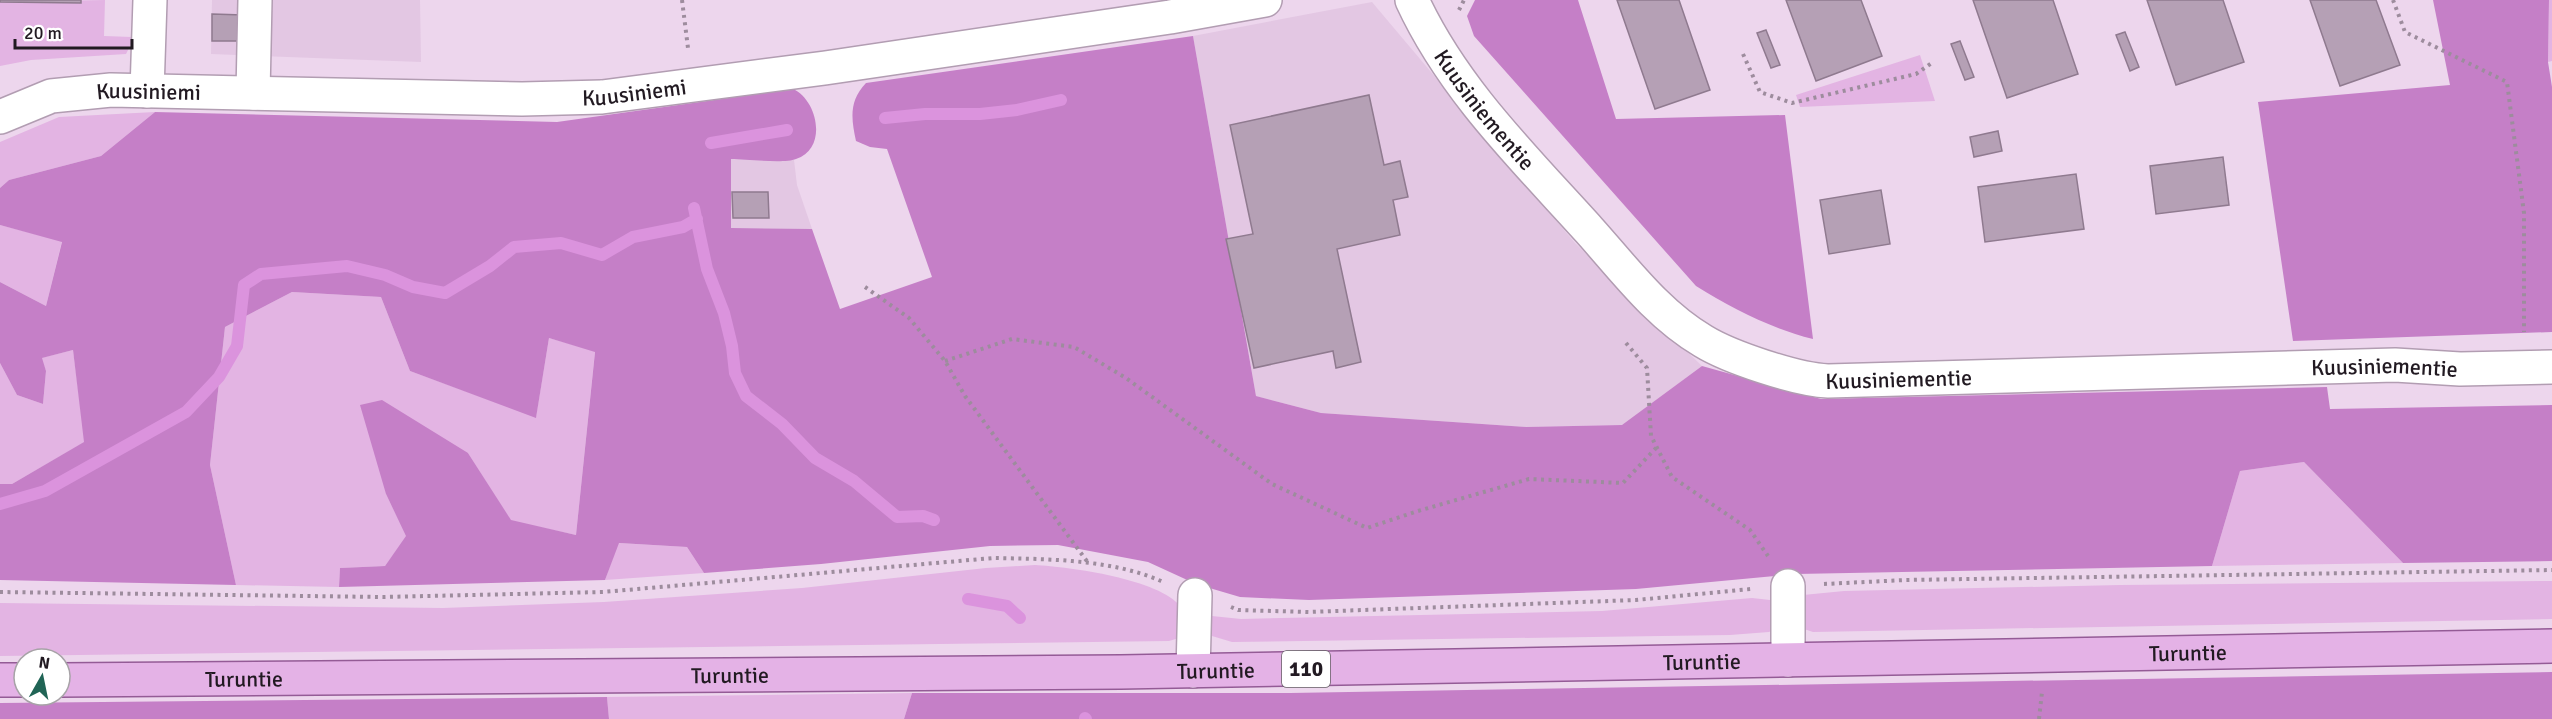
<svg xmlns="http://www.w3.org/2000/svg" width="2552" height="719" viewBox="0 0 2552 719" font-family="Signika,sans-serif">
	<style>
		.built { fill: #e3c7e3 }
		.green { fill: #e3b4e3 }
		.forest { fill: #c57fc7 }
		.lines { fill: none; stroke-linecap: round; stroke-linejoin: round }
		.stream { stroke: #db93dd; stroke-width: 12 }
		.building { fill: #b5a0b5; stroke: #8f7a8f; stroke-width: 1.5 }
		.minor-casing { stroke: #b29db2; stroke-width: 36 }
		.major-casing { stroke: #945b96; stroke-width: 36 }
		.path { stroke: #9d8c9d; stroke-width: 4; stroke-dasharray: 3 4.5; stroke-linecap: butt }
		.minor { stroke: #fff; stroke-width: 33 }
		.major { stroke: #e4b2e6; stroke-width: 33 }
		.labels { text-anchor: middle; stroke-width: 5; stroke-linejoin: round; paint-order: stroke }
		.shield { fill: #fff; stroke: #645f64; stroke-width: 1.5 }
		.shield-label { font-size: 21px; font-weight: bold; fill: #221a22 }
		.street-label { font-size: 22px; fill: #221a22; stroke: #fff }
	</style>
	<rect width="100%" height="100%" fill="#edd6ed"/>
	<path class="built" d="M 212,0 L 420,0 L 421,62 L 211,54 Z
		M 1372,2 L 1575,243 L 1702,366 L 1623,425 L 1526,427 L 1321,413 L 1256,396 L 1193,36 Z
		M 730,159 L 794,160 L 797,185 L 812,229 L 731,229 Z"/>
	<path class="green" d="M 105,0 L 104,36 L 132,37 L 132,42 L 126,54 L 31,60 L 0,66 L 0,2 Z
		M 2549,0 L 2552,0 L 2552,61 L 2548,62 Z
		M 1920,55 L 1935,101 L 1800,107 L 1796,95 Z
		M 155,112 L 101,156 L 9,180 L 0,188 L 0,142 L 59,117 Z
		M 0,225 L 62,241 L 46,306 L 0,282 Z
		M 292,292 L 381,297 L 410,371 L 536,417 L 549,338 L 595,351 L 576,535 L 511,521 L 468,453 L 386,494 L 407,536 L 385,566 L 340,568 L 339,587 L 236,585 L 210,465 L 225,327 Z
		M 73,350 L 85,442 L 12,484 L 0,484 L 0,363 L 17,395 L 43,404 L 46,371 L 41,358 Z
		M 2304,462 L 2403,563 L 2212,566 L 2240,471 Z
		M 618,543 L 687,547 L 704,573 L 605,580 Z
		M 1035,565 C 1070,567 1160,579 1181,607 L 1179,638 L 1169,641 L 0,656 L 0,603 L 443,608 L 604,602 L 802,588 L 986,568 Z
		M 2552,581 L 2552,619 L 1813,632 L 1804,629 L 1803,595 L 1844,591 L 2120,585 Z
		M 1752,598 L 1770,600 L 1777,606 L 1775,629 L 1769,632 L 1730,635 L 1232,642 L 1212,636 L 1212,616 L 1241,619 L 1602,611 Z
		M 912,693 L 904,719 L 609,719 L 607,697 Z"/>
	<path class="forest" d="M 1475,0 L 1578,0 L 1616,119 L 1785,115 L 1813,339 C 1770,328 1733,309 1696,286 L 1474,36 L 1467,16 Z
		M 2433,0 L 2549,0 L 2548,62 L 2552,87 L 2552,332 L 2293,341 L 2258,102 L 2450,85 Z
		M 1193,36 L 1256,396 L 1321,413 L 1526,427 L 1622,425 L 1702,366 L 1821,399 L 2327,387 L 2330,409 L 2552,405 L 2552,561 L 2403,563 L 2304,462 L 2240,471 L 2212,566 L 1796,574 L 1636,589 L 1309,600 L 1240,597 L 1196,584 L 1148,562 L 1058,545 L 990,546 L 821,564 L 704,573 L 687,547 L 619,543 L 605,580 L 339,587 L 340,568 L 385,566 L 406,536 L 386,494 L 360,405 L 382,400 L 468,453 L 511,520 L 576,535 L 595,352 L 549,338 L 536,418 L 410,371 L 381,297 L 292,292 L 225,327 L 210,465 L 236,585 L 0,580 L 0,484 L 12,484 L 84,442 L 73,350 L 42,358 L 46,371 L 43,404 L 17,395 L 0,363 L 0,282 L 46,306 L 62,242 L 0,225 L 0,188 L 9,180 L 101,156 L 155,112 L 557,122 L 793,89 C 818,100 828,149 796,159 C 784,164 746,159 731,159 L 731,228 L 812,229 L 840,309 L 932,277 L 887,149 L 870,147 L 856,141 C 851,118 849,101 866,83 Z
		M 2552,672 L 2552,719 L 904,719 L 912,693 L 1290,693 Z
		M 607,697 L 609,719 L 0,719 L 0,703 Z"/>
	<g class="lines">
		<path class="stream" d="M 885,118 L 925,114 L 980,114 L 1017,110 L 1061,100
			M 711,143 L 787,130
			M 694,208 L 707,269 L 724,313 L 732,346 L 735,373 L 746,396 L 782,424 L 815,458 L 854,481 L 897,517 L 923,516 L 934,520
			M 0,504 L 45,491 L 186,412 L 219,377 L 237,346 L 244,285 L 261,274 L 347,266 L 385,275 L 413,287 L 445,293 L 490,266 L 514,247 L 561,243 L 602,255 L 633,237 L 683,227 L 697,219
			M 968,599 L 1007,606 L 1020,618
			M 1085,718 L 1086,719"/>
	</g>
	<path class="building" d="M 0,0 L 81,0 L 81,3 L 0,2 Z
		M 1617,0 L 1679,0 L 1710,90 L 1655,109 Z
		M 1786,0 L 1861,0 L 1882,56 L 1816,81 Z
		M 1973,0 L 2053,0 L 2078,74 L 2007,98 Z
		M 2147,0 L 2223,0 L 2244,62 L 2176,85 Z
		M 2310,0 L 2376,0 L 2400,65 L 2340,86 Z
		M 212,14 L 243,15 L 242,41 L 212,41 Z
		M 1766,30 L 1780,65 L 1771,68 L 1757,33 Z
		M 2125,32 L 2139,67 L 2130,71 L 2116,35 Z
		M 1960,41 L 1974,77 L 1965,80 L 1951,44 Z
		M 1369,95 L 1384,165 L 1400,161 L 1408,197 L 1393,200 L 1400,235 L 1337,249 L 1361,362 L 1336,368 L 1333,351 L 1254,368 L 1226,239 L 1253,234 L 1230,125 Z
		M 1998,131 L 2002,151 L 1974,157 L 1970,137 Z
		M 2223,157 L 2229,205 L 2156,214 L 2150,166 Z
		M 2076,174 L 2084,229 L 1985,242 L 1978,187 Z
		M 1881,190 L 1890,244 L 1829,254 L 1820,200 Z
		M 732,192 L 768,192 L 769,218 L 733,218 Z"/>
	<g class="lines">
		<defs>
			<g id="minor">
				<path id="s1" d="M 1412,0 C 1453,89 1524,158 1589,230 C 1624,269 1657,314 1703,341 C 1729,357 1797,380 1828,381 L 2395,365 L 2460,369 L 2552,367"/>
				<path d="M 147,91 L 150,0"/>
				<path d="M 253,93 L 255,0"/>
				<path id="s2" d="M 0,117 L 51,96 L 111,90 L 522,99 L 602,97 L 825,68 L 1170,17 L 1265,0"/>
				<path d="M 1788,660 L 1788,586"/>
				<path d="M 1193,671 L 1195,595"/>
			</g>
			<g id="major">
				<path d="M 0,680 L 24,680"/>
				<path id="s3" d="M 60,680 L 1121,672 L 2552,646"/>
			</g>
		</defs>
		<use href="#minor" class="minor-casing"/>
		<use href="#major" class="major-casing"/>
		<path class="path" d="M 682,0 L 688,48
			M 2393,0 L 2405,32 L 2507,82 L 2524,213 L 2524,332
			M 1459,10 L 1464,0
			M 1743,54 L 1760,92 L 1792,103 L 1916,74 L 1933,62
			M 865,287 L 909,318 L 945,361 L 965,396 L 1089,564
			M 1626,343 L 1647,368 L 1651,436 L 1672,477 L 1750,530 L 1768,556
			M 945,361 L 1012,339 L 1074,347 L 1126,378 L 1272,484 L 1367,528 L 1418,511 L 1529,479 L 1623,483 L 1657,447
			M 1824,584 L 1905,580 L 2552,570
			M 0,592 L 383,597 L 603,592 L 993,558 C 1047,559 1113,559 1163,582
			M 1231,607 L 1238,610 L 1309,612 L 1636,600 L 1751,589
			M 2039,719 L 2042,692"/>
		<use href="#minor" class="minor"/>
		<use href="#major" class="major"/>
	</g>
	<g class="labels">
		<rect class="shield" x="1282" y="651" width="48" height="36" rx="4.5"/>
		<g class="shield-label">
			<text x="1306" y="676">110</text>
		</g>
		<g class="street-label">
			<text dy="8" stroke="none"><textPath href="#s2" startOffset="153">Kuusiniemi</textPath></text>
			<text dy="8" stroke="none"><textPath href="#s2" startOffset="639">Kuusiniemi</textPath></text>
			<text dy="8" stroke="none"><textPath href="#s1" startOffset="132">Kuusiniementie</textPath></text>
			<text dy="8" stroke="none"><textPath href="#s1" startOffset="1140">Kuusiniementie</textPath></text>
			<text dy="8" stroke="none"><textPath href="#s1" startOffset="654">Kuusiniementie</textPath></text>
			<text dy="8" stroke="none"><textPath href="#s3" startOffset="2128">Turuntie</textPath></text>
			<text dy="8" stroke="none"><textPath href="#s3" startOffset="1642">Turuntie</textPath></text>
			<text dy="8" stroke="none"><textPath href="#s3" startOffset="1156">Turuntie</textPath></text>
			<text dy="8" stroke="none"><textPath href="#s3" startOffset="670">Turuntie</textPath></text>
			<text dy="8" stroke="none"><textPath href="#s3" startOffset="184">Turuntie</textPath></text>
		</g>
	</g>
	<g transform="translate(42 677) rotate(9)"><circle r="28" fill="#ffffff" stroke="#a7a3a7" stroke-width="1.5"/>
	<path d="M0-4.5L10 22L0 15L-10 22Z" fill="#206455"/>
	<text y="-9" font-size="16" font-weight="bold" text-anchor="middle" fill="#221a22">N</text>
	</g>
	<path d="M15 39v9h117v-9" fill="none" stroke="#221a22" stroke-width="3"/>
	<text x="24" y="39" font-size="18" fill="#221a22" stroke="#ffffff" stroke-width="4.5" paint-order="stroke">20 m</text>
</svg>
